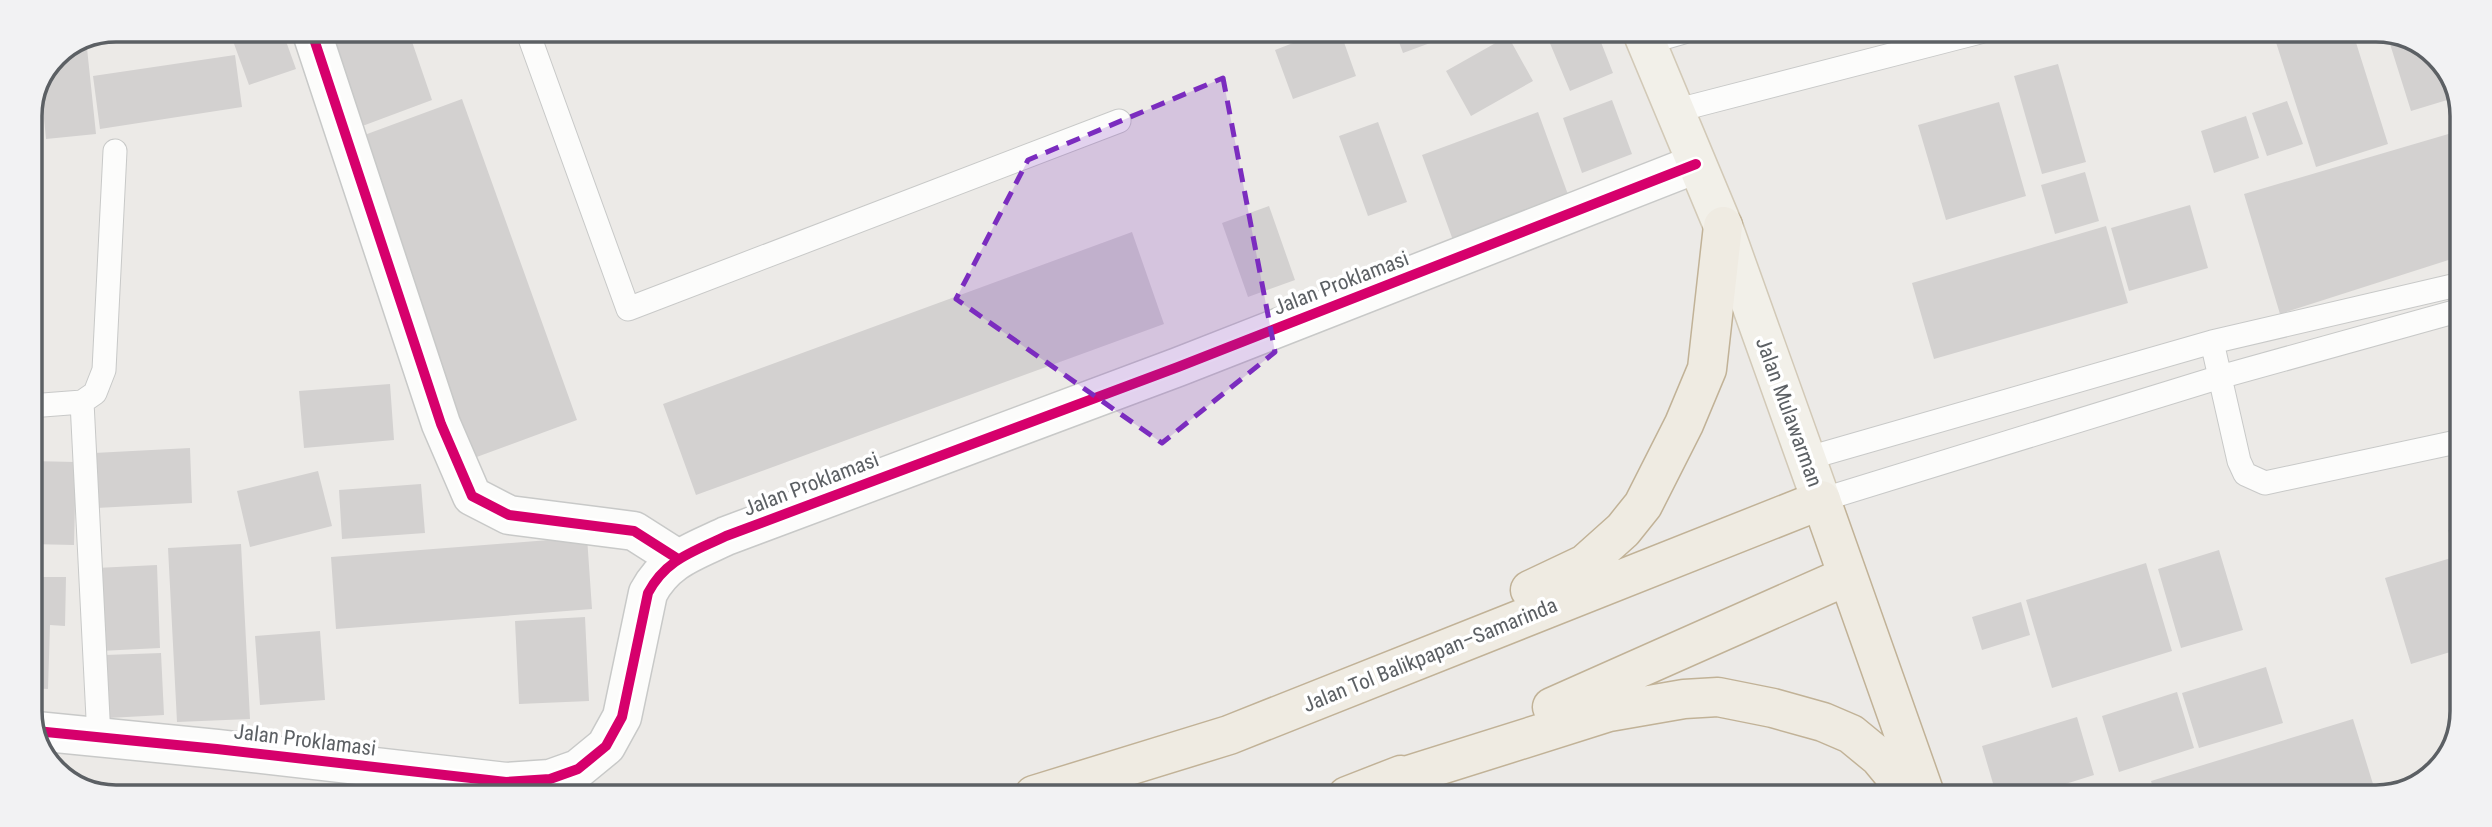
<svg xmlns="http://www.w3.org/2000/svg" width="2492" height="827" viewBox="0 0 2492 827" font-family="'Roboto Condensed',sans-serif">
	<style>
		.building { fill: #d3d1d0 }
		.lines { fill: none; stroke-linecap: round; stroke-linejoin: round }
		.lane-casing { stroke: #c8c9c8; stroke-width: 25 }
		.street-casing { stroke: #c8c9c8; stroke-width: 41 }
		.primary-casing { stroke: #d2c9b7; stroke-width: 41 }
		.highway-casing { stroke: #c1b297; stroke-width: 41 }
		.lane { stroke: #fcfcfb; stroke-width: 23 }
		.street { stroke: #fcfcfb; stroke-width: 38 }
		.primary { stroke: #f2f0e9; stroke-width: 38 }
		.highway { stroke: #efebe2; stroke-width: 38 }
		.cycleway-casing { stroke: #fff; stroke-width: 15 }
		.cycleway { stroke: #d6006c; stroke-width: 10 }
		.marked { fill: #7b2cbf; fill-opacity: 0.2; stroke: #7b2cbf; stroke-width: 5; stroke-dasharray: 14 9; stroke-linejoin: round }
		.labels { text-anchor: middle; stroke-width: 7; stroke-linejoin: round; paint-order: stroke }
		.street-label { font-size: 21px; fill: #5c6064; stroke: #fff }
		.rim { fill: none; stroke: #5c6064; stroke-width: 3.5 }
	</style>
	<rect width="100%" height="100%" fill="#eceae7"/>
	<path class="building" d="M 229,30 L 282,30 L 296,69 L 249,85 Z
		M 313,30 L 408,30 L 432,100 L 349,131 Z
		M 1266,31 L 1289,31 L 1289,32 L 1269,39 Z
		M 1324,31 L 1340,31 L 1356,76 L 1293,99 L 1275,50 Z
		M 1395,31 L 1460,32 L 1403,53 Z
		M 1571,32 L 1597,32 L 1613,73 L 1570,91 L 1549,41 Z
		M 2273,33 L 2353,33 L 2388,144 L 2316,167 Z
		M 1508,36 L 1533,81 L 1471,116 L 1446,71 Z
		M 2408,39 L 2441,60 L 2457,97 L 2411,111 L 2390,44 Z
		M 87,48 L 96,134 L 46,139 L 41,88 L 55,55 L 67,50 Z
		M 235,55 L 242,107 L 100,129 L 93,76 Z
		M 2058,64 L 2086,162 L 2042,174 L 2014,76 Z
		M 462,99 L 577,420 L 474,458 L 359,137 Z
		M 1612,100 L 1632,154 L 1582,173 L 1563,118 Z
		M 2287,101 L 2303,144 L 2267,156 L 2252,113 Z
		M 1999,102 L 2026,196 L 1946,220 L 1918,125 Z
		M 1538,112 L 1570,200 L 1454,243 L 1422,155 Z
		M 2246,116 L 2259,158 L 2214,173 L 2201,131 Z
		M 1378,122 L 1407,202 L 1368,216 L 1339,136 Z
		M 2462,130 L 2461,256 L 2280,314 L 2244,194 Z
		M 2085,172 L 2099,221 L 2055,234 L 2041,185 Z
		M 2190,205 L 2208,268 L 2129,291 L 2111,228 Z
		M 1269,206 L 1295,280 L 1248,297 L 1222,223 Z
		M 2106,226 L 2128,303 L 1934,359 L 1912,283 Z
		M 1132,232 L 1164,324 L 696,495 L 663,404 Z
		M 390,384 L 394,440 L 304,448 L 299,391 Z
		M 190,448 L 192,503 L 96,508 L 94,453 Z
		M 30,461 L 76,462 L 74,545 L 30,544 Z
		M 318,471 L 332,526 L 250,547 L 237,491 Z
		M 421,484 L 425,533 L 342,539 L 339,490 Z
		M 2460,526 L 2460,566 L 2459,566 L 2448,530 Z
		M 587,537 L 592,609 L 336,629 L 331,557 Z
		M 241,544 L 250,719 L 177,722 L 168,548 Z
		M 2219,550 L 2243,630 L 2181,648 L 2158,569 Z
		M 2451,558 L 2460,588 L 2460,649 L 2411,664 L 2385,578 Z
		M 2146,563 L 2172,651 L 2052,688 L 2026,600 Z
		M 157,565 L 160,648 L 100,651 L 96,568 Z
		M 30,577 L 66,577 L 65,626 L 50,625 L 48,689 L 30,688 Z
		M 2021,602 L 2030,635 L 1982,650 L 1972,617 Z
		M 585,617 L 589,701 L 519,704 L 515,621 Z
		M 320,631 L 325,700 L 260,705 L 255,636 Z
		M 161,653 L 164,715 L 108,718 L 105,655 Z
		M 2266,667 L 2283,723 L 2199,748 L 2182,693 Z
		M 2177,692 L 2194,748 L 2119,772 L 2102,716 Z
		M 2077,717 L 2094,775 L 2024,797 L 1997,797 L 1982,746 Z
		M 2353,719 L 2377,797 L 2156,797 L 2151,781 Z"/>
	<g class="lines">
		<defs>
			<path id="lane" d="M 527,30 L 628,309 L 1119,121
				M 1646,43 L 1684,32
				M 1674,111 L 1980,32
				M 2212,342 L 2239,461 L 2245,474 L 2265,483 L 2461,441
				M 82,402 L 99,738
				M 30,406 L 82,402 L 95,393 L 104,370 L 115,151
				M 1805,459 L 2212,342 L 2461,284
				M 1821,500 L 2220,377 L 2461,310"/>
			<path id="street" d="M 311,30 L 441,424 L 472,496 L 509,515 L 634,531 L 678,559
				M 36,731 L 217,749 L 506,782 L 550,779 L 578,769 L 606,746 L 622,717 L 648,593 C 666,559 693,552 726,536 L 1178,367 L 1696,164"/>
			<path id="primary" d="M 1642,32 L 1723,226 L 1821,500"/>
			<path id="highway" d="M 1530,590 L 1585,564 L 1623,530 L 1643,505 L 1684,424 L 1707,369 L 1723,226
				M 1552,707 L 1847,576
				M 1377,785 L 1609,712 L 1684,699 L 1718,697 L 1773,708 L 1823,722 L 1851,734 L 1879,757 L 1912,797
				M 1034,795 L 1229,735 L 1821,500 L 1926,797
				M 1347,796 L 1401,775"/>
		</defs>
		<use href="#lane" class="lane-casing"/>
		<use href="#street" class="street-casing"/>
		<use href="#primary" class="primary-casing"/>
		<use href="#highway" class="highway-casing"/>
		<use href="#lane" class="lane"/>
		<use href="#street" class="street"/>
		<use href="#primary" class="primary"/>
		<use href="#highway" class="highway"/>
		<defs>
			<path id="cycleway" d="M 311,30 L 441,424 L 472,496 L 509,515 L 634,531 L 678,559
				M 36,731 L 217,749 L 506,782 L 550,779 L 578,769 L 606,746 L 622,717 L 648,593 C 666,559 693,552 726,536 L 1178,367 L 1696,164"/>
		</defs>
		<use href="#cycleway" class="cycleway-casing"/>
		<use href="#cycleway" class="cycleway"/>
	</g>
	<path class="marked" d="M 1223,78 L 1275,352 L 1162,443 L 956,299 L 1028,160 Z"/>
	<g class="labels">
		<g class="street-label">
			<text transform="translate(1341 283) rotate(-21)" y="7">Jalan Proklamasi</text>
			<text transform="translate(1789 412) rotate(70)" y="7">Jalan Mulawarman</text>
			<text transform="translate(811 484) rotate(-21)" y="7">Jalan Proklamasi</text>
			<text transform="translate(1430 655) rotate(-22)" y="7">Jalan Tol Balikpapan–Samarinda</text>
			<text transform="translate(305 740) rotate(7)" y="7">Jalan Proklamasi</text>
		</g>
	</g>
	<path d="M0 0H2492V827H0ZM116 42H2376A74 74 0 0 1 2450 116V711A74 74 0 0 1 2376 785H116A74 74 0 0 1 42 711V116A74 74 0 0 1 116 42Z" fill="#f2f2f3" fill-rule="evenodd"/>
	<path class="rim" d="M116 42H2376A74 74 0 0 1 2450 116V711A74 74 0 0 1 2376 785H116A74 74 0 0 1 42 711V116A74 74 0 0 1 116 42Z"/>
</svg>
